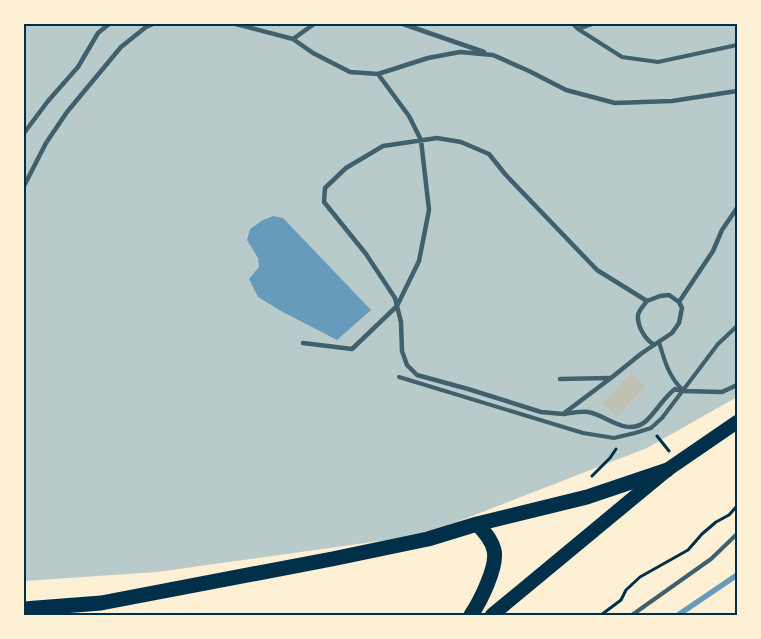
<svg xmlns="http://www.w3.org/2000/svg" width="761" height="639" viewBox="0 0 761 639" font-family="'PT Sans',sans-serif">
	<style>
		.green { fill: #b9caca }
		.water { fill: #669bbc }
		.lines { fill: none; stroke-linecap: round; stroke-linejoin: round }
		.stream { stroke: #669bbc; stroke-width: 5.5 }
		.building { fill: #bec0b2 }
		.path { stroke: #003049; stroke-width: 3 }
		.service { stroke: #3f606c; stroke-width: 4 }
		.pedestrian { stroke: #3f606c; stroke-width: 4.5 }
		.trunk { stroke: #003049; stroke-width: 14 }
		.motorway { stroke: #003049; stroke-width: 15 }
		.neatline { fill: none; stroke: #003049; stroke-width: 2 }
	</style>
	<rect width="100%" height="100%" fill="#fdf0d5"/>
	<path class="green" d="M 24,24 L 737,24 L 737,397 L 647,448 L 423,535 L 157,572 L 24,581 Z"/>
	<path class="water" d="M 273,216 L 283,218 L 371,310 L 337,340 L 281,311 L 258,297 L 249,279 L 259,267 L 258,258 L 247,240 L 250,229 L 263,220 Z"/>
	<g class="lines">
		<path class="stream" d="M 678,615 L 737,575"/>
	</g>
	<path class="building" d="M 631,373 L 645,386 L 617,417 L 603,403 Z"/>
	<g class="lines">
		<path class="path" d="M 657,436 L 669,451
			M 592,476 L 610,458 L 616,449
			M 601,615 L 621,600 L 626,590 L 640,577 L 688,550 L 702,534 L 716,522 L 729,515 L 737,506"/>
		<path class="service" d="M 573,24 L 578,29 L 622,57 L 658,62 L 737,45
			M 578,29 L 592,24
			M 659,342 C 664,359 669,378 683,390
			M 399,377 L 583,433 L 614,438 L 635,433 L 651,428 L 662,418 L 718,344 L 737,326
			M 632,615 L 711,559 L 737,534"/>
		<path class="pedestrian" d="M 236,24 L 293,39 L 313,53 L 350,72 L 378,74 L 428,58 L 460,52 L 493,55 L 529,71 L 566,90 L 615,103 L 672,101 L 737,91
			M 403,24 L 484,52
			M 293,39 L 314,24
			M 24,133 L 48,101 L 78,67 L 98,33 L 109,24
			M 437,138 L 461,142 L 489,154 L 505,174 L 597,270 L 647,301 L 660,296 L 669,295 L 679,302 L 682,308 L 679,323 L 672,333 L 642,353 L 611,378 L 563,414 L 541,412 L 468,389 L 417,375 L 407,365 L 402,351 L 401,322 L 395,298 L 366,254 L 324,202 L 325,188 L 346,168 L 383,146 Z
			M 24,186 L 46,143 L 67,112 L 121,47 L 146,27 L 153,24
			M 647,301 C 644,305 639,310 638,315 C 637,326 645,339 653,344
			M 679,302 L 713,251 L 722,230 L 737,208
			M 303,343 L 352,349 L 397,306 L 419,261 L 429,210 L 421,140 L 409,116 L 378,74
			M 560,379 L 610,378
			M 564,414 C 572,413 580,411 588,412 C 605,414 627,438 646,421 C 657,411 663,398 675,389 L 682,391 L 722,392 L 737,385"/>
		<path class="trunk" d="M 492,615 L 667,470 L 737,422"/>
		<path class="motorway" d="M 24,609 L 101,603 L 332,559 L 428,539 L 477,524 L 587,497 L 667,470
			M 471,615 C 480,602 498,566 494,550 C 492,541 484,531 477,524"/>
	</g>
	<rect width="761" height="639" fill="none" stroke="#fdf0d5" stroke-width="50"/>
	<rect x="25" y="25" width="711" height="589" class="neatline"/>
</svg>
